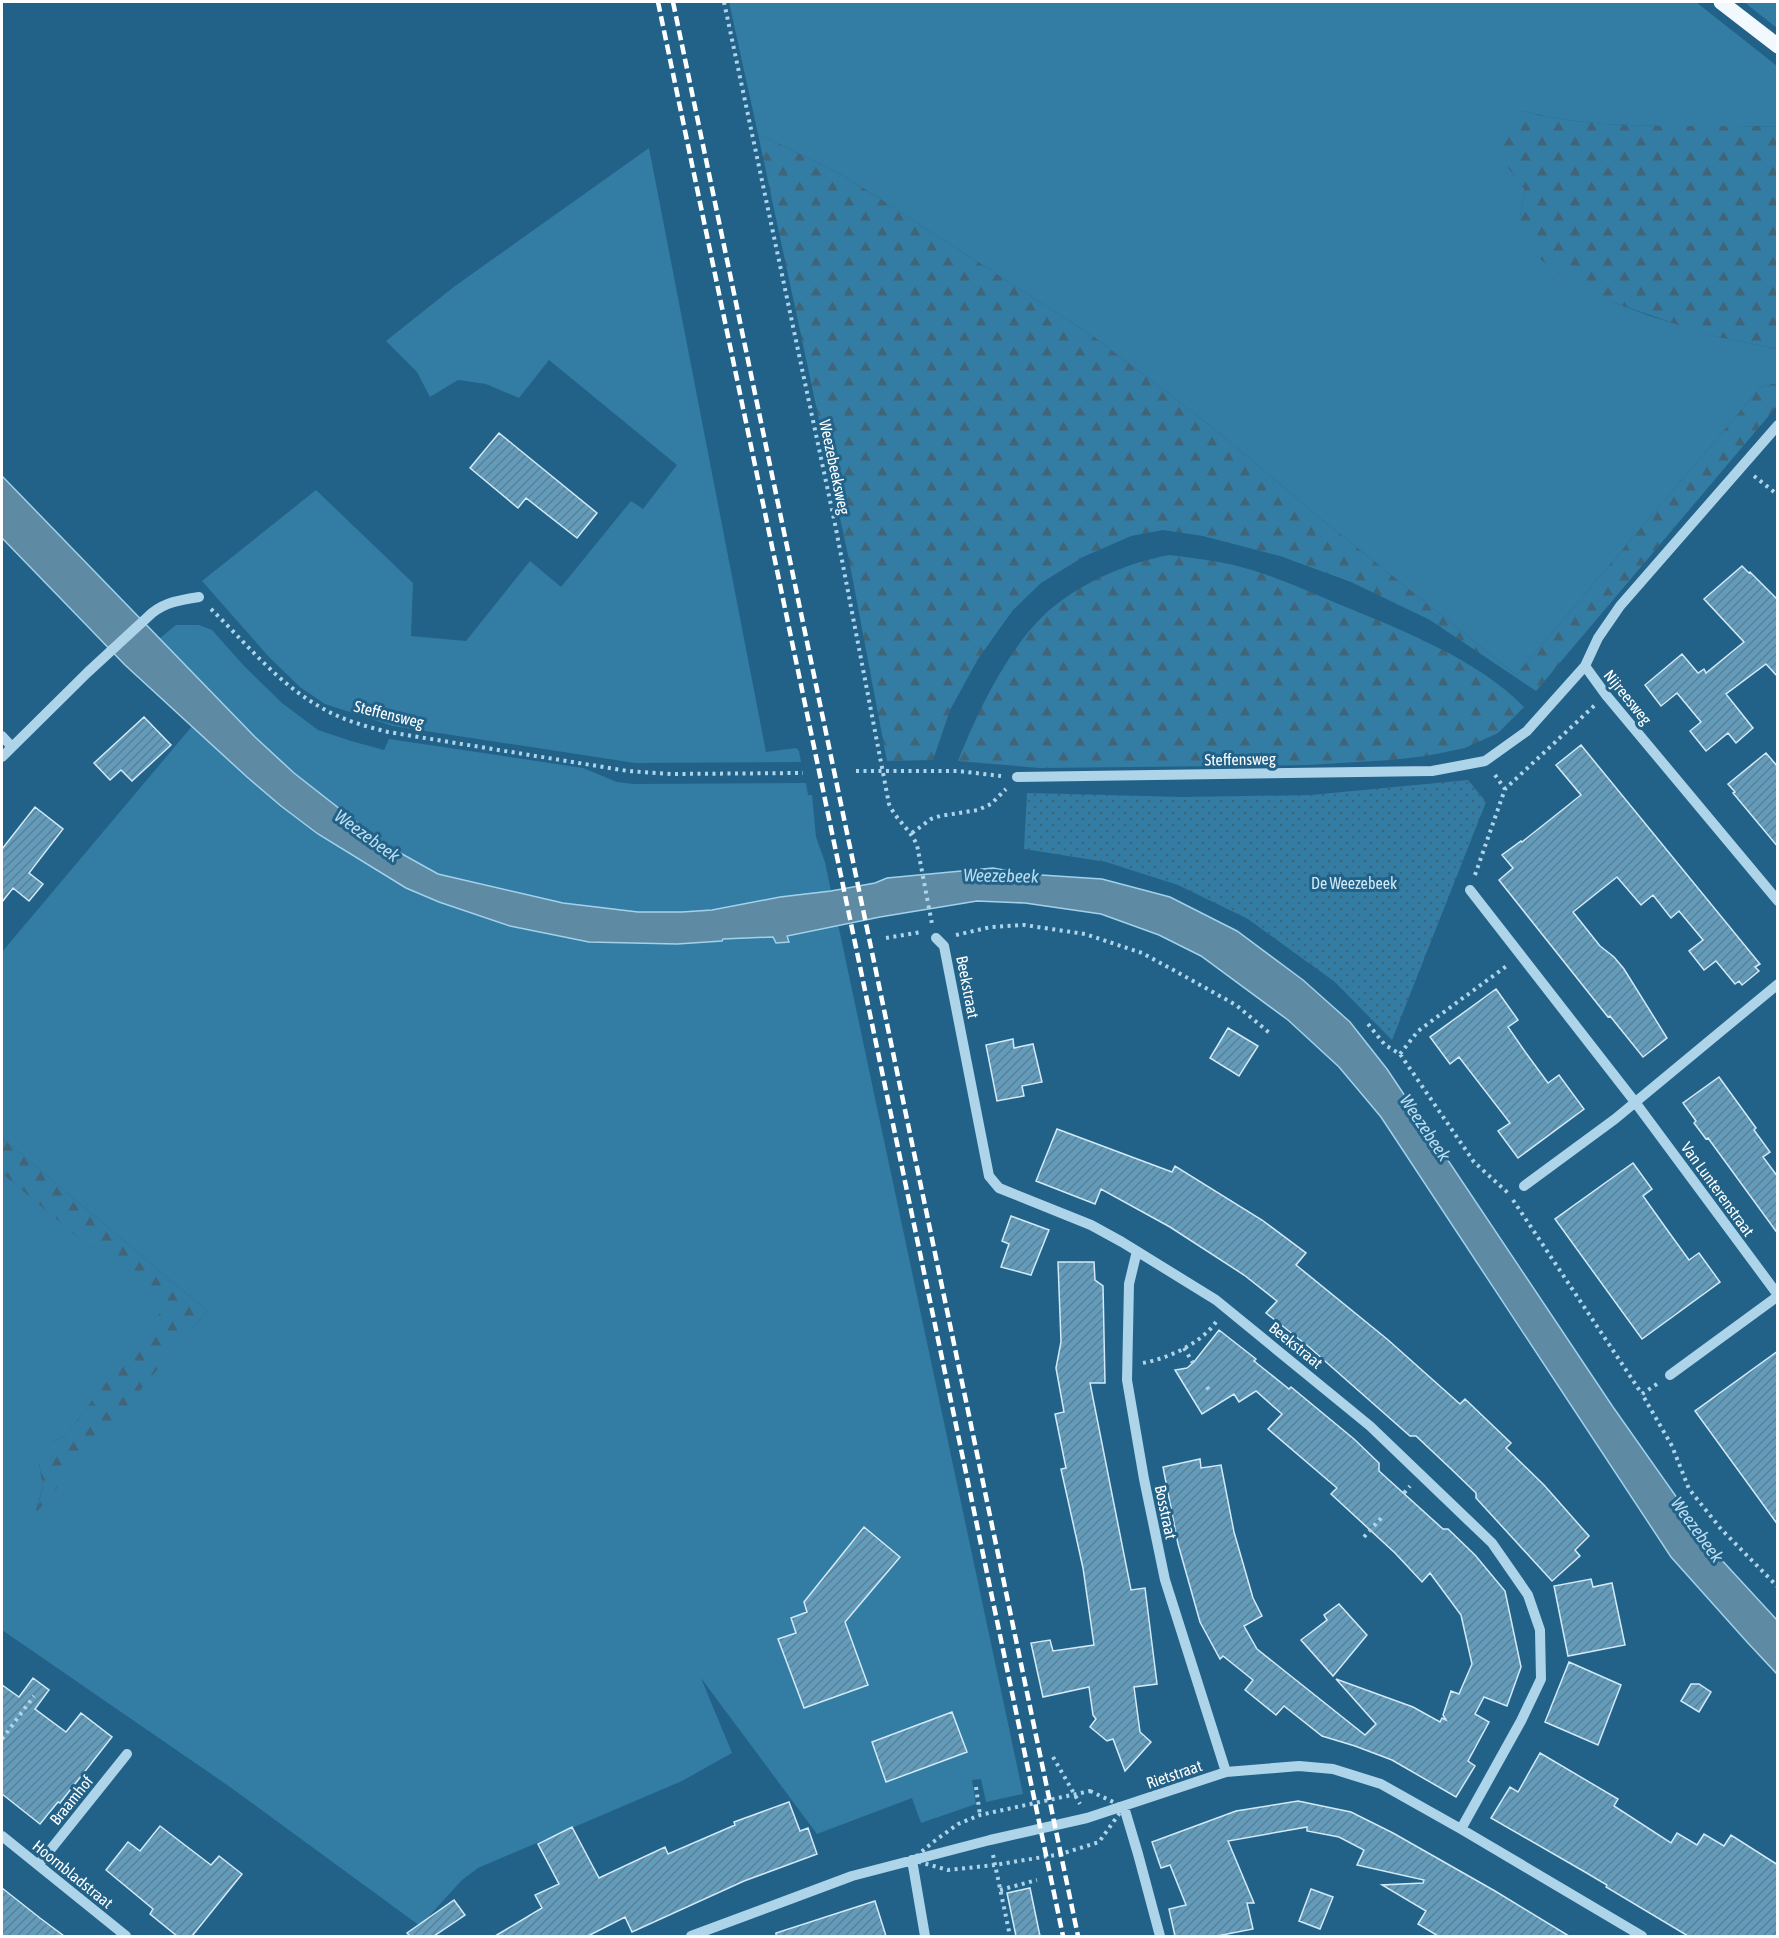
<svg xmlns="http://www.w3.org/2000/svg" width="1779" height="1938" viewBox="0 0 1779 1938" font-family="'Asap Condensed',sans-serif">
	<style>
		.grass { fill: #337ca3 }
		.forest { fill: url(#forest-firs) }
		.park { fill: url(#park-dots) }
		.water { fill: #5f8aa4; stroke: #a2d2eb; stroke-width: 1.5 }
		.building { fill: url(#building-hatch); stroke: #d2eaf7; stroke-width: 1.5 }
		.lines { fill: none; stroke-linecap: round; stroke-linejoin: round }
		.path { stroke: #aed4ea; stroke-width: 4; stroke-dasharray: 3 4.5; stroke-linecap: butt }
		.minor { stroke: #aed4ea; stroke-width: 10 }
		.major { stroke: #f1f9fe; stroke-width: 15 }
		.rail { stroke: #fff; stroke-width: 4.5; stroke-dasharray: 10 4.5; stroke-linecap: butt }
		.labels { text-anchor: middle; stroke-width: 6; stroke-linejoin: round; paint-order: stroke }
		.street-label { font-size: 16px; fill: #fff; stroke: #226288 }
		.park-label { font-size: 16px; fill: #d2eaf7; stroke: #226288 }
		.water-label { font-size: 18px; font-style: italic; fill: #b9ddf1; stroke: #226288 }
	</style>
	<defs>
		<pattern id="forest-firs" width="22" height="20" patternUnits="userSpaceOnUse" patternTransform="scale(1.5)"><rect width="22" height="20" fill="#337ca3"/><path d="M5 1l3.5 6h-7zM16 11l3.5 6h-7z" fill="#406478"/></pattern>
		<pattern id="park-dots" width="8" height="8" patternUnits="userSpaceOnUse" patternTransform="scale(1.5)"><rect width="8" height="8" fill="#337ca3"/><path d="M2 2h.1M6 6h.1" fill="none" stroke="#406478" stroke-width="1.8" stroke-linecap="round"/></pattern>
		<pattern id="building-hatch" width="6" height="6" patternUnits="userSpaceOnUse" patternTransform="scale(1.5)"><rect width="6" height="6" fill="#639bbb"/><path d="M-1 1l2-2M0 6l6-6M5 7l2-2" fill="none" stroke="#5b7f94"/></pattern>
	</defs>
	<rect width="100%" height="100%" fill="#226288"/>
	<path class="grass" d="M 729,2 L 1696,2 L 1777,66 L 1777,127 C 1692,123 1607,133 1523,111 L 1518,180 L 1525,190 L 1520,217 L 1536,256 L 1558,270 L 1613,302 L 1650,316 L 1715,336 L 1777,349 L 1777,386 L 1774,384 L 1761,387 L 1516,675 L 1326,523 L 1212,427 L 1094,337 L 841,174 L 758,134 Z
		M 1744,2 L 1777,2 L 1777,28 Z
		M 649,148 L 766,752 L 796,748 L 799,751 L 801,762 L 635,763 L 393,726 L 325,704 L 300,687 L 268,656 L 202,581 L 316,490 L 413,583 L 411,636 L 466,641 L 530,561 L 561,587 L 631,501 L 643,509 L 677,465 L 549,360 L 519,398 L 486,384 L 458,380 L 430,397 L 417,372 L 386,341 L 455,286 Z
		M 176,625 L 199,625 L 212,630 L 245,667 L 282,703 L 318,730 L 351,741 L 384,750 L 389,739 L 583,768 L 617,782 L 634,784 L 806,783 L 808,795 L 812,795 L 816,837 L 825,862 L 831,891 L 780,897 L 712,910 L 682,912 L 638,912 L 563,903 L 438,874 L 386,845 L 294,773 L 255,737 L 159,639 Z
		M 193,725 L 247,777 L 281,806 L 318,834 L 406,888 L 439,902 L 510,926 L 589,942 L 773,937 L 776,943 L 789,942 L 787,936 L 838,924 L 1023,1794 L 986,1802 L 981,1779 L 972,1780 L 976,1804 L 921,1823 L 912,1798 L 817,1834 L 701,1678 L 732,1753 L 682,1781 L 478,1868 L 462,1880 L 420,1926 L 230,1787 L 2,1630 L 2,1173 L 164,1309 L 65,1436 L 53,1442 L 39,1463 L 43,1486 L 36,1511 L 207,1311 L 2,1138 L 2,952 Z"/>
	<path class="forest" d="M 1523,111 C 1607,133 1692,123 1777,127 L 1777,349 L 1715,336 L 1684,327 L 1613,302 L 1578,287 L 1536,256 L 1525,239 L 1520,217 L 1525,190 L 1499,156 C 1501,136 1503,118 1523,111 Z
		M 758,134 L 841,174 L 1094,337 L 1212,427 L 1326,523 L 1516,675 L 1761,387 L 1774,384 L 1777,386 L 1777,406 L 1536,691 L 1430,620 L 1351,582 L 1280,556 L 1203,536 L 1163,530 L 1131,536 L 1083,557 L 1041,583 L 1013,610 L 978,659 L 950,710 L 933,760 L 887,761 L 849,560 Z
		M 1169,555 C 1185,557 1203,559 1219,562 C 1259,569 1298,587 1336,603 C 1397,628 1478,659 1524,707 L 1498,733 L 1465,748 L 1426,756 L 1391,760 L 1308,765 L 1040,768 L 958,761 C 978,710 1013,637 1057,604 C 1089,579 1129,563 1169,555 Z
		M 2,1138 L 207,1311 L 36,1513 L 43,1486 L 39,1462 L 44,1451 L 53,1442 L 65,1436 L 163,1309 L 2,1173 Z"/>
	<path class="park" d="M 1468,780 L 1486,802 L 1392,1040 L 1335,982 L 1248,919 L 1178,885 L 1106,862 L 1024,849 L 1027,793 L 1183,797 L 1311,795 Z"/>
	<path class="water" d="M 2,476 L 255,737 L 294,773 L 386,845 L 438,874 L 563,903 L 638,912 L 682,912 L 712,910 L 780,897 L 831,891 L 875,883 L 887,878 L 993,868 L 1026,874 L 1102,879 L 1170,897 L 1237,931 L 1303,980 L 1350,1022 L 1387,1069 L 1613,1407 L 1718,1556 L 1777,1620 L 1777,1674 L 1747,1642 L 1671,1557 L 1381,1117 L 1339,1067 L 1288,1020 L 1201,956 L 1159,935 L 1101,914 L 1025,903 L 977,901 L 880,917 L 787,936 L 789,942 L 776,943 L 773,937 L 723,939 L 722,941 L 677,944 L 589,942 L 510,926 L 439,902 L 406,888 L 318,834 L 281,806 L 247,777 L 125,665 L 2,538 Z"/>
	<path class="building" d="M 499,433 L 597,513 L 577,538 L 526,498 L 518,508 L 470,468 Z
		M 1742,566 L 1749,573 L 1750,572 L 1778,600 L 1778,677 L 1766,664 L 1726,694 L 1753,728 L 1736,743 L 1728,733 L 1706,751 L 1690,731 L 1701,722 L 1677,693 L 1661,706 L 1645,685 L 1682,654 L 1698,673 L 1704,669 L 1706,673 L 1744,642 L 1704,599 Z
		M 144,717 L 171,745 L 132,781 L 121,770 L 110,780 L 94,763 Z
		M 1581,745 L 1760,964 L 1755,967 L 1759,971 L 1742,985 L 1739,981 L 1735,984 L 1716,961 L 1704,970 L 1689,951 L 1703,940 L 1679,911 L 1671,918 L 1653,895 L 1641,905 L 1617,877 L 1573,912 L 1600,946 L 1614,957 L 1624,969 L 1667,1038 L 1643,1057 L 1610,1016 L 1608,1017 L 1499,880 L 1513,868 L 1502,855 L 1521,841 L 1522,842 L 1581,795 L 1556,765 Z
		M 1766,753 L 1778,767 L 1778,847 L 1733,793 L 1735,792 L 1728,784 Z
		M 35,807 L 63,829 L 29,873 L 43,884 L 29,901 L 13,888 L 2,902 L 2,849 Z
		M 1496,989 L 1518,1020 L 1508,1027 L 1526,1053 L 1548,1083 L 1559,1075 L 1584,1109 L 1518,1158 L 1498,1131 L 1510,1123 L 1459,1057 L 1450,1064 L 1430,1037 Z
		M 1228,1028 L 1258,1046 L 1239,1076 L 1210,1058 Z
		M 1013,1039 L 1014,1048 L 1033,1044 L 1042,1082 L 1022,1086 L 1024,1096 L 997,1101 L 986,1045 Z
		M 1719,1077 L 1756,1128 L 1754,1130 L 1770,1152 L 1763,1157 L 1778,1177 L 1778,1234 L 1708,1138 L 1706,1139 L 1694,1123 L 1696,1121 L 1683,1103 Z
		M 1057,1129 L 1172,1172 L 1175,1166 L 1262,1220 L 1306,1253 L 1296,1265 L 1387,1339 L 1460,1404 L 1465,1399 L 1511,1443 L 1506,1448 L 1544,1485 L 1589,1536 L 1575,1550 L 1580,1556 L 1552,1581 L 1476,1498 L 1476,1493 L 1449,1467 L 1416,1436 L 1410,1436 L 1309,1347 L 1266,1313 L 1277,1301 L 1244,1275 L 1170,1227 L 1101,1189 L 1095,1204 L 1036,1181 Z
		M 1633,1163 L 1652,1189 L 1643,1196 L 1668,1231 L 1689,1260 L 1699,1253 L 1720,1282 L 1642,1339 L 1555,1219 Z
		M 1011,1216 L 1049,1230 L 1031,1275 L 1001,1267 L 1009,1244 L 1002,1241 Z
		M 1058,1262 L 1094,1262 L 1095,1280 L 1103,1286 L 1105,1383 L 1090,1383 L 1131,1590 L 1145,1588 L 1157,1684 L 1134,1687 L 1140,1732 L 1151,1742 L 1125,1771 L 1113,1739 L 1107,1741 L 1090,1727 L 1096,1719 L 1093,1715 L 1089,1687 L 1043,1697 L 1031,1643 L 1050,1640 L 1053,1651 L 1094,1645 L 1083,1568 L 1061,1469 L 1066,1468 L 1055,1414 L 1064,1412 L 1056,1368 L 1061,1342 Z
		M 1219,1330 L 1256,1359 L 1254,1361 L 1289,1389 L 1291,1387 L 1354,1439 L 1379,1463 L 1379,1471 L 1443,1529 L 1448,1529 L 1475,1555 L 1505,1591 L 1521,1667 L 1507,1706 L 1484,1697 L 1475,1714 L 1489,1722 L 1468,1761 L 1475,1766 L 1456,1797 L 1392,1760 L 1355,1746 L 1322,1736 L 1284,1706 L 1276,1715 L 1245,1690 L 1253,1680 L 1223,1656 L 1220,1659 L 1200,1622 L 1178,1544 L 1163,1467 L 1200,1459 L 1201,1468 L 1221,1465 L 1234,1532 L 1253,1598 L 1262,1616 L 1244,1626 L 1257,1649 L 1365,1735 L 1376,1724 L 1336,1679 L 1413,1707 L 1440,1722 L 1442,1718 L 1446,1720 L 1443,1715 L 1451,1691 L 1459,1694 L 1472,1664 L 1461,1615 L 1430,1573 L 1422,1582 L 1395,1553 L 1331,1494 L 1337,1488 L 1268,1429 L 1282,1414 L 1256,1391 L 1239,1402 L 1234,1394 L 1202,1414 L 1175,1370 L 1187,1368 L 1194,1362 Z
		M 1778,1351 L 1778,1525 L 1695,1411 Z
		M 864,1527 L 900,1557 L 845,1622 L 868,1685 L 804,1708 L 778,1639 L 796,1633 L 791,1618 L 807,1612 L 804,1602 Z
		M 1591,1579 L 1593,1587 L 1612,1583 L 1625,1645 L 1568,1656 L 1554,1586 Z
		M 1339,1604 L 1367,1635 L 1333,1676 L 1301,1640 L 1327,1620 L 1324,1615 Z
		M 1569,1662 L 1621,1685 L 1598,1745 L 1545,1722 Z
		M 33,1678 L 49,1690 L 35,1709 L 66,1732 L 81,1713 L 112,1737 L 60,1803 L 58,1802 L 40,1824 L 2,1794 L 2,1685 L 19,1697 Z
		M 1691,1684 L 1699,1684 L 1711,1692 L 1699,1712 L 1681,1701 Z
		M 952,1712 L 967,1752 L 886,1782 L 872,1742 Z
		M 1540,1753 L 1618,1799 L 1614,1806 L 1671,1843 L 1677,1833 L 1697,1845 L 1704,1834 L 1724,1846 L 1731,1835 L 1778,1865 L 1778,1936 L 1688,1936 L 1606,1887 L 1607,1885 L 1585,1872 L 1491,1818 L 1510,1787 L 1518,1792 Z
		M 1298,1801 L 1351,1812 L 1393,1833 L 1495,1891 L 1569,1936 L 1438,1936 L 1418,1924 L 1426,1911 L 1382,1885 L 1423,1883 L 1424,1880 L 1357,1865 L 1364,1850 L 1339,1837 L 1307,1831 L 1307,1827 L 1228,1841 L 1254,1903 L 1247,1903 L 1253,1929 L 1217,1936 L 1175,1936 L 1169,1909 L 1186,1905 L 1170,1865 L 1161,1868 L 1152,1842 L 1236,1811 Z
		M 789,1802 L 800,1831 L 808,1828 L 817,1854 L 744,1881 L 632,1932 L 625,1917 L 588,1936 L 495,1936 L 542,1908 L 535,1895 L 559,1884 L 538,1844 L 572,1827 L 599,1878 L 665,1847 L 668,1854 L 735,1825 L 734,1822 Z
		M 160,1826 L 211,1865 L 219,1856 L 242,1874 L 192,1936 L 177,1936 L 150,1914 L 153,1909 L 106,1870 L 128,1842 L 140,1851 Z
		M 2,1888 L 40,1918 L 64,1936 L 2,1936 Z
		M 1030,1888 L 1040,1936 L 1016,1936 L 1007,1893 Z
		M 1311,1889 L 1333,1897 L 1320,1929 L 1299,1921 Z
		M 454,1900 L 465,1915 L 434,1936 L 410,1936 L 407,1933 Z
		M 875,1901 L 886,1936 L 776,1936 L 776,1933 Z"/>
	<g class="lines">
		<path class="path" d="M 724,2 L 835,524 L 889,804 C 896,820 910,829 917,845 L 932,924
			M 1754,476 L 1778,495
			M 211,609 C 246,643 278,684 322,708 C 342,720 365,726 388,732 L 628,771 L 671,774 L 803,773
			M 856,771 L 958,771 L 1001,776
			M 1495,775 L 1505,789
			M 912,833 L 931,819 L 940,816 L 978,810 L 991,804 L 1006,789
			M 1475,875 L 1505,789 L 1595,705
			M 956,935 L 991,927 L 1024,925 L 1085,934 L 1142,953 L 1177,972 L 1236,1005 L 1272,1035
			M 886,938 L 921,932
			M 1368,1024 L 1385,1045 L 1400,1054 L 1474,1162 L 1508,1193
			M 1400,1054 L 1418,1031 L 1508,965
			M 1513,1200 L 1642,1394
			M 1184,1348 L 1193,1363
			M 1143,1363 C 1169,1358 1200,1344 1216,1322
			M 1657,1384 L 1642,1394 L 1672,1446 L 1689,1489 L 1721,1529 L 1778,1587
			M 1207,1387 L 1210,1392
			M 1404,1493 L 1410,1486
			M 1364,1537 L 1383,1516
			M 2,1739 L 34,1696
			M 1053,1757 L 1080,1804
			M 976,1787 L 980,1815
			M 1090,1791 L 1124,1807 L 1099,1842 L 1061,1854 L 995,1865 L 948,1870 L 912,1860 L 933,1842 L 958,1824 L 980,1815 Z
			M 993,1855 L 1010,1936
			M 1000,1890 L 1037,1880"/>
		<path class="minor" d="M 1585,666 L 1606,695 L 1778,901
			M 2,736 L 12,747
			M 2,757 L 88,672 L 152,613 C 166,602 180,600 199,597
			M 1017,777 L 1432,771 L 1485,761 L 1527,731 L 1585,666 L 1598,638 L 1620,606 L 1778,425
			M 1470,890 L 1635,1102 L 1778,1295
			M 936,938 L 944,946 L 989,1176 L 999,1188 L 1091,1225 L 1122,1242 L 1216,1300 L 1370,1426 L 1492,1543 L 1528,1595 L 1540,1630 L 1541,1679 L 1521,1721 L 1461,1829
			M 1524,1186 L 1615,1119 L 1778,984
			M 1137,1251 L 1129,1284 L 1127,1380 L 1144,1479 L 1165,1580 L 1226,1772
			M 1670,1375 L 1778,1296
			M 1124,1807 L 1138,1854 L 1160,1936
			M 2,1836 L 126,1936
			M 912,1860 L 925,1936
			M 39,1864 L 127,1754
			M 691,1936 L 852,1876 L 990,1840 L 1087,1818 L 1226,1772 L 1299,1766 L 1333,1769 L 1381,1784 L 1461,1829 L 1642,1936"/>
		<path class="major" d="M 1721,2 L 1778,46"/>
		<path class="rail" d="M 658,2 L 1063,1936
			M 673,2 L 1078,1936"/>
	</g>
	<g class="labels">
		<g class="street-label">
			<text transform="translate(835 467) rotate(78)" y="6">Weezebeeksweg</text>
			<text transform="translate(1628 697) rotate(51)" y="6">Nijreesweg</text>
			<text transform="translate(389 714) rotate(14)" y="6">Steffensweg</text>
			<text transform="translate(1240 759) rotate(-1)" y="6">Steffensweg</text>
			<text transform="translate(968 987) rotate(79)" y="6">Beekstraat</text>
			<text transform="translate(1718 1189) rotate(54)" y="6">Van Lunterenstraat</text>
			<text transform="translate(1296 1345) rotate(39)" y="6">Beekstraat</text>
			<text transform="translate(1166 1512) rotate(78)" y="6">Bosstraat</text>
			<text transform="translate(1174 1774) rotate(-19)" y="6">Rietstraat</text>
			<text transform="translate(71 1800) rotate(-51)" y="6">Braamhof</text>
			<text transform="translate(73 1874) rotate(39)" y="6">Hoornbladstraat</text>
		</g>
		<g class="park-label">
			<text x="1354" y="889">De Weezebeek</text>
		</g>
		<g class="water-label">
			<text transform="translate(367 836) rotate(36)" y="6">Weezebeek</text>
			<text transform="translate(1001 876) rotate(1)" y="6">Weezebeek</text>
			<text transform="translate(1425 1128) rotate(56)" y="6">Weezebeek</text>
			<text transform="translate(1697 1530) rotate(54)" y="6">Weezebeek</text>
		</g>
	</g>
	<rect width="1779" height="1938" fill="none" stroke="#ffffff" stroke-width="6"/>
</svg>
